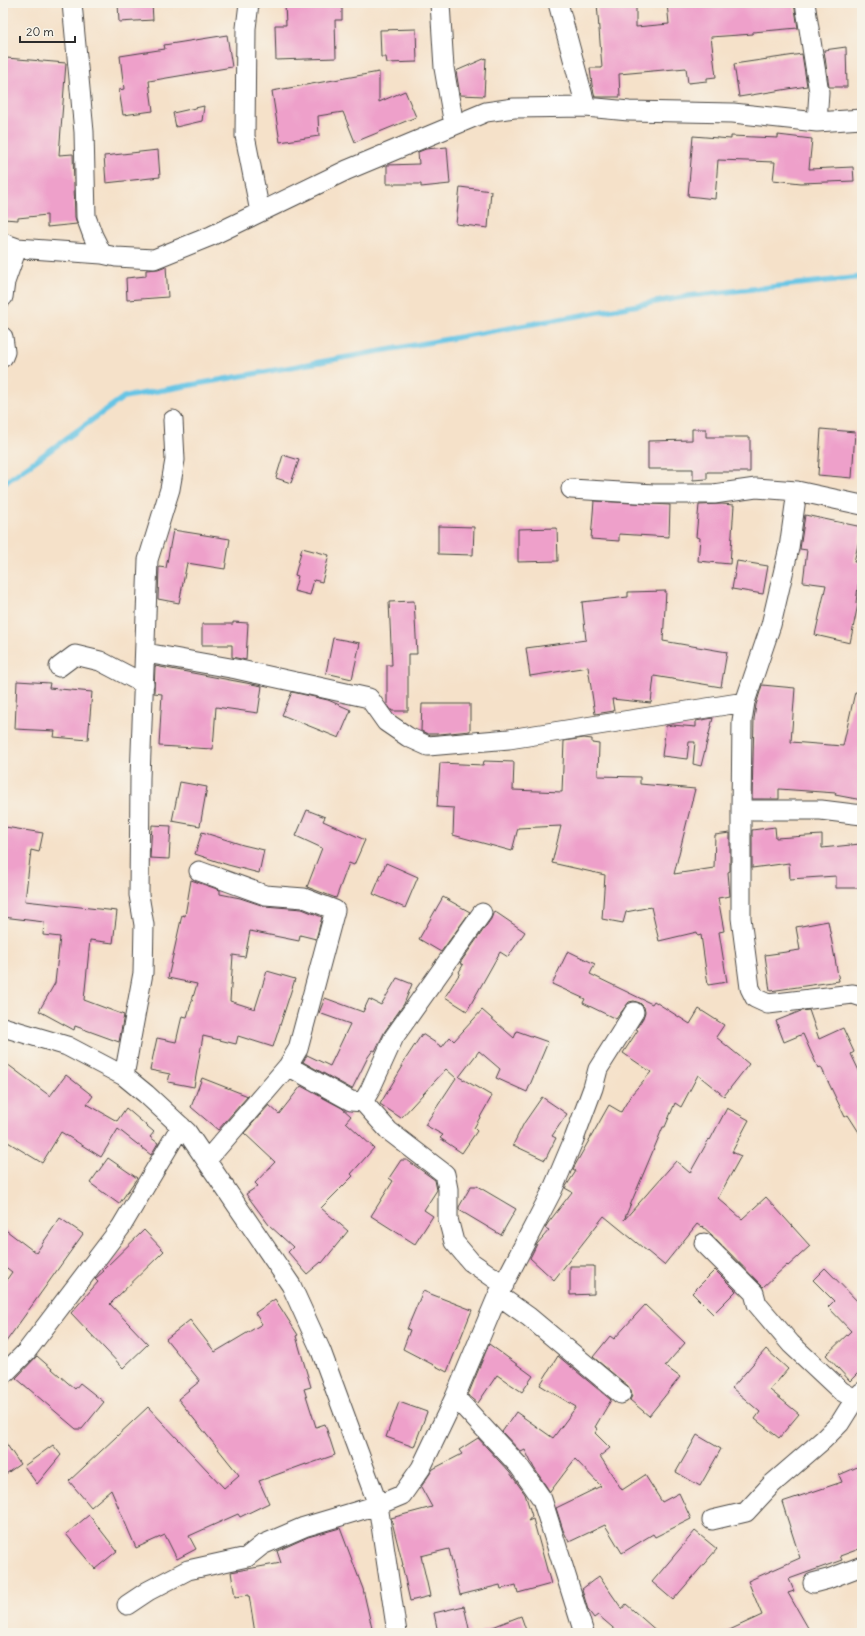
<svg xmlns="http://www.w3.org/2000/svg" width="865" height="1636" viewBox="0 0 865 1636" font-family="Delius,sans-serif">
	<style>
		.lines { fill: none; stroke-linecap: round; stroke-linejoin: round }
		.stream { stroke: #66c5e5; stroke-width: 5.5 }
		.building { fill: #eea0ca }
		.minor-casing { stroke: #494643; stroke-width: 21 }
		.minor { stroke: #fff; stroke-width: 19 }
	</style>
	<rect width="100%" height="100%" fill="#f7f3e8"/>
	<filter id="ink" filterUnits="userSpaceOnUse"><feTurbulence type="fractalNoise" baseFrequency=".025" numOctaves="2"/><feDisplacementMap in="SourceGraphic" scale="8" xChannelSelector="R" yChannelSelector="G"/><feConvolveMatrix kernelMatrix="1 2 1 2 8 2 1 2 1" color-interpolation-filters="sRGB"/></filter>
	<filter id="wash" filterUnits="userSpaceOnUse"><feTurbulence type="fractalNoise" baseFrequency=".012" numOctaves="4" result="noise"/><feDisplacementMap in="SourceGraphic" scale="16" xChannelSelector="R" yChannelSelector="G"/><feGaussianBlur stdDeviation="0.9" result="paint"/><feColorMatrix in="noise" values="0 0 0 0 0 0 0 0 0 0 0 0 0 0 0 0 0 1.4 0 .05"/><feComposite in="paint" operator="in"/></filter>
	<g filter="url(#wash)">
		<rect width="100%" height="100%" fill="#f5e1c9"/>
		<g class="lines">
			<path class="stream" d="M 3,484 L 124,397 L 689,296 L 862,277"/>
		</g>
		<g id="blocks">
			<path class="building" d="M 118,3 L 152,3 L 153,20 L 119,22 Z
				M 285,3 L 342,3 L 342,20 L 335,20 L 336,58 L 276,60 L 275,25 L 286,25 Z
				M 597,3 L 636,3 L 636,27 L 669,24 L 667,3 L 707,3 L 707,5 L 733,3 L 750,3 L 750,5 L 794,3 L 798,28 L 753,32 L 753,34 L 711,37 L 716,77 L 707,78 L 707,81 L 688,83 L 686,68 L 619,74 L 620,97 L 595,97 L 592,85 L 590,68 L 602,68 Z
				M 416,29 L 417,62 L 387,63 L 386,57 L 381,57 L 380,30 Z
				M 227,35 L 232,67 L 149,81 L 153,111 L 123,115 L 119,90 L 124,89 L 120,56 L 165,49 L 164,45 Z
				M 846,47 L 847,87 L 829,87 L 824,50 Z
				M 802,54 L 807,86 L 739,97 L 734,64 Z
				M 6,58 L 66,63 L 59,155 L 73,154 L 75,217 L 77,224 L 47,227 L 47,215 L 18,218 L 18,220 L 3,219 L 3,87 Z
				M 486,58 L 484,96 L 460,95 L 456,71 Z
				M 379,72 L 379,102 L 405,91 L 416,117 L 355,142 L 343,112 L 318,116 L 319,136 L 280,142 L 272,91 Z
				M 204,106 L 202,121 L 176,127 L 173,113 Z
				M 778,135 L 812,139 L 809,169 L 853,167 L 854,181 L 801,183 L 773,180 L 775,162 L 718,160 L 715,199 L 688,196 L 693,136 L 731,139 L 731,136 L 778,138 Z
				M 447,147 L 450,184 L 421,187 L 421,184 L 387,184 L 387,165 L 419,164 L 418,152 L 426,149 Z
				M 158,150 L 160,177 L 106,183 L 104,156 Z
				M 460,187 L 491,191 L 488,228 L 456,224 Z
				M 166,266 L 168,297 L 127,300 L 126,278 L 146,276 L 146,270 L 158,269 Z
				M 692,429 L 706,429 L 706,437 L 750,437 L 750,472 L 707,472 L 707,479 L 693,480 L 693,469 L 648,469 L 648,441 L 692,440 Z
				M 821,429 L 855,432 L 852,478 L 818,475 Z
				M 283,455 L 299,460 L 291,483 L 276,478 Z
				M 594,501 L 670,505 L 669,537 L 619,534 L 619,541 L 591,539 Z
				M 722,504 L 734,505 L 730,564 L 698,561 L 700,538 L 696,537 L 699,505 Z
				M 805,515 L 862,527 L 854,562 L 861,562 L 856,603 L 858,604 L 850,643 L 815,635 L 826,585 L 803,582 L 807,550 L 800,549 Z
				M 438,526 L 474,527 L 473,555 L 438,554 Z
				M 557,528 L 558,561 L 518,562 L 518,529 Z
				M 173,530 L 230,539 L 225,569 L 187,563 L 179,603 L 158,599 L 159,567 L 166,568 Z
				M 302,548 L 329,555 L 322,582 L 314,580 L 310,595 L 294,591 L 298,576 L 295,575 Z
				M 737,561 L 768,566 L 763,594 L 732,589 Z
				M 666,591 L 663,641 L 727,652 L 721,687 L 654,676 L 651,703 L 612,699 L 614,711 L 595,714 L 588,667 L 530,676 L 526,648 L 586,640 L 582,602 L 628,597 L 628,592 Z
				M 414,601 L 417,654 L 408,654 L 408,711 L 392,711 L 387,704 L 387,665 L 392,665 L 389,602 Z
				M 233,622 L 248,623 L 246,660 L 232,657 L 232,645 L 202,645 L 202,624 L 233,624 Z
				M 333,638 L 360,643 L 352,679 L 326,673 Z
				M 155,666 L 262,686 L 258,713 L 216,707 L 213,749 L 159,746 L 162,694 L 154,693 Z
				M 17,681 L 50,683 L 49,688 L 92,692 L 88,740 L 54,737 L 55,731 L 15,729 Z
				M 762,685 L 795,688 L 791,742 L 843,746 L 855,692 L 862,693 L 862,800 L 835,795 L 836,793 L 779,789 L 779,799 L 752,799 L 754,719 L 756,705 Z
				M 292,692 L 328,700 L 351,710 L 339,738 L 282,715 Z
				M 422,704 L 470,704 L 470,731 L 440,734 L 428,734 L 421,731 Z
				M 713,718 L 701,766 L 693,764 L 695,742 L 689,742 L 687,759 L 662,756 L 666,726 L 672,725 L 696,727 L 696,721 Z
				M 584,738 L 592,739 L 592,743 L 599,744 L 598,776 L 640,777 L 640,784 L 695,789 L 674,874 L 714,868 L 715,835 L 730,833 L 730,871 L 728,872 L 730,896 L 718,898 L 724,931 L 719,932 L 727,982 L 708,985 L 701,935 L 698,936 L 697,932 L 659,941 L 651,907 L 626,912 L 623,923 L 602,919 L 605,875 L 552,863 L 561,826 L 518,828 L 512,851 L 453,835 L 454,808 L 437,807 L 440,763 L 483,765 L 484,761 L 514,762 L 513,790 L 562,792 L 564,741 Z
				M 180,782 L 207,787 L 200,826 L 172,821 Z
				M 307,810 L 325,817 L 323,821 L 365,840 L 354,865 L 349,863 L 336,898 L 307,887 L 322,848 L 296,836 Z
				M 152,825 L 171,826 L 169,859 L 150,858 Z
				M 5,827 L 43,833 L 39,852 L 31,850 L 25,901 L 117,911 L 113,943 L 90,940 L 84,1000 L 124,1015 L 119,1042 L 75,1026 L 74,1030 L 39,1011 L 55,983 L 60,937 L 43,935 L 44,922 L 3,917 L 3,838 Z
				M 775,827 L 776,838 L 822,835 L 822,848 L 860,844 L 862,888 L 836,888 L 836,876 L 790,879 L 789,863 L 752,868 L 752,830 Z
				M 202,832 L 243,845 L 264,850 L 259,873 L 228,865 L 195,854 Z
				M 386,863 L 418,877 L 405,908 L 373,894 Z
				M 191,880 L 220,890 L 220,894 L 240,898 L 264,906 L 302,909 L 322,917 L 316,939 L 300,935 L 299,941 L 250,931 L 245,957 L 233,955 L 230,1001 L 255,1009 L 267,971 L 295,979 L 273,1047 L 238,1036 L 236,1044 L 203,1036 L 194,1087 L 168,1082 L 170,1074 L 150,1070 L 157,1038 L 176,1042 L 182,1016 L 187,1017 L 197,984 L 168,978 L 182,915 L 185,916 Z
				M 443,897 L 470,912 L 441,952 L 419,939 Z
				M 494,911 L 525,932 L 508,957 L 500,952 L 467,1011 L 445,997 L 460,973 L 459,972 L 463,965 L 460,963 L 491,919 Z
				M 828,921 L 839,981 L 770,991 L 765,955 L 800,950 L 796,927 Z
				M 568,951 L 595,964 L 590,974 L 652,1004 L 654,1001 L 690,1024 L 699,1009 L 724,1025 L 716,1037 L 749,1064 L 724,1096 L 698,1075 L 681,1107 L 675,1103 L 665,1127 L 663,1127 L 624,1220 L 676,1161 L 690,1173 L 709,1139 L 710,1140 L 727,1108 L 749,1120 L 732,1152 L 741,1156 L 718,1198 L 742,1219 L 766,1197 L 810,1246 L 788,1266 L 787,1265 L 763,1287 L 712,1235 L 702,1226 L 701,1227 L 697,1224 L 664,1265 L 604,1216 L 554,1280 L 530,1258 L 537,1244 L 549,1230 L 545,1228 L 548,1223 L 572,1192 L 565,1188 L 576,1171 L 573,1169 L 574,1167 L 609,1105 L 621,1112 L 631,1095 L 651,1072 L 623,1053 L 638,1030 L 636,1029 L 643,1018 L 645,1012 L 644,1007 L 640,1003 L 634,1001 L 629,1002 L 616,1019 L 583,1003 L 585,999 L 552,984 Z
				M 397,978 L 412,984 L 404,1004 L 385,1031 L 375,1051 L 373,1050 L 368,1057 L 352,1089 L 303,1062 L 307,1055 L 330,1066 L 350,1024 L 319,1013 L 325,998 L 363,1012 L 369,999 L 381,1005 Z
				M 482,1010 L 514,1038 L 517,1031 L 548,1042 L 527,1092 L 496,1078 L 500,1069 L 479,1051 L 459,1077 L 492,1096 L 474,1128 L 477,1131 L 462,1153 L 440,1138 L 443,1135 L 425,1125 L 456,1078 L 446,1069 L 401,1118 L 380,1104 L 403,1066 L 401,1066 L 422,1034 L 442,1047 L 450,1037 L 454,1041 Z
				M 809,1010 L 819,1039 L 843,1028 L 854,1052 L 851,1054 L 862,1077 L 862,1137 L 848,1115 L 845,1117 L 821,1067 L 818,1068 L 803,1034 L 784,1042 L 776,1021 L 801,1011 Z
				M 3,1061 L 50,1096 L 66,1075 L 93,1096 L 87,1104 L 117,1121 L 126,1108 L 154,1132 L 150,1137 L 158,1143 L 151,1155 L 118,1129 L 101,1157 L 61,1132 L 42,1163 L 3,1139 Z
				M 202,1078 L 248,1096 L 218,1130 L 191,1107 Z
				M 301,1086 L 342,1108 L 351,1116 L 346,1122 L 374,1148 L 351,1174 L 353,1176 L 321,1208 L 348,1231 L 322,1263 L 321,1262 L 307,1274 L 288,1252 L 293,1247 L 269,1225 L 246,1194 L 258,1186 L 255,1183 L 275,1162 L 244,1133 L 269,1105 L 279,1114 Z
				M 542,1097 L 567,1114 L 552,1136 L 556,1138 L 545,1160 L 513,1145 L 524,1123 Z
				M 108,1158 L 137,1178 L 119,1204 L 90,1183 Z
				M 401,1160 L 407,1160 L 435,1180 L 437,1190 L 424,1210 L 433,1216 L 415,1244 L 371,1216 L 393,1181 L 389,1178 Z
				M 471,1186 L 477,1186 L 516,1209 L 501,1235 L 459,1210 L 459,1207 Z
				M 60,1218 L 83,1234 L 3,1346 L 3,1285 L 12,1272 L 3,1265 L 3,1228 L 36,1253 Z
				M 144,1230 L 164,1251 L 110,1304 L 148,1344 L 123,1368 L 71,1313 L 98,1282 L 95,1279 L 104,1271 L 103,1270 Z
				M 570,1266 L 594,1266 L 594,1294 L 570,1295 Z
				M 825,1268 L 862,1306 L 862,1369 L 850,1381 L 826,1355 L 851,1331 L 828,1307 L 834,1301 L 813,1280 Z
				M 715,1270 L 736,1291 L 713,1314 L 692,1293 Z
				M 423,1291 L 472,1310 L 447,1372 L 403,1349 L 410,1330 L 407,1329 Z
				M 275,1299 L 298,1335 L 296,1336 L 311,1387 L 304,1389 L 316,1427 L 325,1424 L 335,1455 L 306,1465 L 306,1464 L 259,1481 L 269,1503 L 240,1517 L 238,1514 L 189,1536 L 196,1549 L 177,1559 L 165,1535 L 136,1548 L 111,1490 L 91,1507 L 69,1481 L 148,1407 L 224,1488 L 239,1475 L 178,1399 L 200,1381 L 166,1339 L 190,1320 L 215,1352 L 262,1324 L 255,1313 Z
				M 645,1305 L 685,1343 L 665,1366 L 680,1377 L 649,1416 L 630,1400 L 632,1396 L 631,1391 L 628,1386 L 593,1357 L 610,1336 L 614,1339 Z
				M 489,1344 L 533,1376 L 522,1392 L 497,1375 L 478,1403 L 468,1395 Z
				M 766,1349 L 788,1369 L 770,1390 L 799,1414 L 779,1438 L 755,1419 L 760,1412 L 732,1388 Z
				M 37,1356 L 75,1389 L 80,1383 L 104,1402 L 82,1429 L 76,1429 L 16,1378 Z
				M 558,1356 L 611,1400 L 595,1427 L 598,1429 L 595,1433 L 610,1448 L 600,1456 L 622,1490 L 645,1475 L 662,1502 L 679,1493 L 691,1519 L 655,1537 L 653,1534 L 622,1553 L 605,1525 L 569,1542 L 563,1530 L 556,1508 L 601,1486 L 575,1459 L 550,1492 L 534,1468 L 525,1450 L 521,1452 L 502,1432 L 516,1412 L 553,1438 L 576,1407 L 540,1385 Z
				M 399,1402 L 427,1412 L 414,1447 L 386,1437 Z
				M 697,1435 L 721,1449 L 700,1486 L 676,1472 Z
				M 478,1438 L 510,1473 L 525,1494 L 532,1516 L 528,1521 L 533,1519 L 551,1584 L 518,1593 L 516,1585 L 501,1589 L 500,1585 L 460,1595 L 449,1549 L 421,1556 L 430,1596 L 410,1601 L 402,1565 L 403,1565 L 391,1518 L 432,1507 L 421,1487 L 433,1469 L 462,1454 L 459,1450 Z
				M 3,1439 L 20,1464 L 3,1476 Z
				M 53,1445 L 61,1455 L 37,1484 L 24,1466 Z
				M 862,1465 L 862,1548 L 840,1556 L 842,1560 L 789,1579 L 794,1591 L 788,1593 L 811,1633 L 723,1633 L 762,1615 L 748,1581 L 800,1558 L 782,1502 L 842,1482 L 839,1475 Z
				M 89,1515 L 117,1551 L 95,1569 L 66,1534 Z
				M 340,1528 L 363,1589 L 373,1633 L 255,1633 L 249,1595 L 235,1597 L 231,1572 L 281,1563 L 277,1551 L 308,1537 Z
				M 695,1531 L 717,1549 L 673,1600 L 652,1582 Z
				M 599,1576 L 622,1609 L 626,1604 L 659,1633 L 619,1633 L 598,1615 L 594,1618 L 588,1610 L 582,1589 Z
				M 464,1606 L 470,1633 L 438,1633 L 434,1613 Z
				M 521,1616 L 527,1633 L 481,1633 L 480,1632 Z"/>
		</g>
	</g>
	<g filter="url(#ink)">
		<use href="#blocks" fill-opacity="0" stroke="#494643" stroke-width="1"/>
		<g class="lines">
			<defs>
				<path id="minor" d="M 72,3 L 84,132 L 86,217 L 93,236 L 102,254
					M 249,3 L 246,28 L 245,136 L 260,212
					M 440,3 L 444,68 L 454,125
					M 558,3 L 586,107
					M 805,3 L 819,92 L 817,122
					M 3,243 L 17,248 L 102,254 L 116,257 L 154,259 L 211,236 L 347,170 L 486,112 L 514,108 L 586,107 L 629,111 L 733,113 L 817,122 L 862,119
					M 3,297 L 5,282 L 17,248
					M 3,337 L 5,352 L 3,357
					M 571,489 L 654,494 L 714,494 L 756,488 L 797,491 L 862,505
					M 797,491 L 789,548 L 771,625 L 745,702 L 742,721 L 741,810 L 821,810 L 862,815
					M 146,653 L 236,669 L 369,698 L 386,722 L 408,737 L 428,746 L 509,739 L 745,702
					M 59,667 L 75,655 L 100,661 L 144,684
					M 741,810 L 741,918 L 750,988 L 755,998 L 768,1004 L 853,994 L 862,997
					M 199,871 L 265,895 L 304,898 L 335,910 L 298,1049 L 288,1066 L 207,1160
					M 3,1027 L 67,1046 L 124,1076 L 146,1094 L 187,1132 L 291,1285 L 321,1351 L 378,1505 L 397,1633
					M 288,1066 L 351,1101 L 363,1102 L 370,1090 L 394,1037 L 482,913
					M 124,1076 L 143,973 L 144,925 L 139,895 L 140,778 L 148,560 L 170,489 L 175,460 L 173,420
					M 363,1102 L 389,1131 L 445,1174 L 448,1189 L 448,1219 L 454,1242 L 471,1262 L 504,1285
					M 704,1243 L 754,1293 L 757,1304 L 791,1344 L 841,1391 L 855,1399 L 862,1392
					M 498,1295 L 529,1317 L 621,1394
					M 3,1375 L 26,1352 L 121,1227 L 181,1126
					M 455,1397 L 519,1466 L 542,1499 L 584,1633
					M 712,1520 L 746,1512 L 772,1484 L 823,1440 L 840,1423 L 855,1399
					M 813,1583 L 828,1579 L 862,1566
					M 127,1605 L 148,1591 L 188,1570 L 247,1557 L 262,1545 L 304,1527 L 378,1505 L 402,1495 L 421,1468 L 455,1397 L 498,1295 L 552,1191 L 574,1139 L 593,1088 L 598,1069 L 634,1012"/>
			</defs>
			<use href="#minor" class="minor-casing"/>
			<use href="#minor" class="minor"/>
		</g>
	</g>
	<rect width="865" height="1636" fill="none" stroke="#f7f3e8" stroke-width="16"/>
	<path d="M20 36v6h55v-6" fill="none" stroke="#2b2b2b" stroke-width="2"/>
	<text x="26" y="36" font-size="12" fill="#2b2b2b" stroke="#f7f3e8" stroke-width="3" paint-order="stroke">20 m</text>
</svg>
